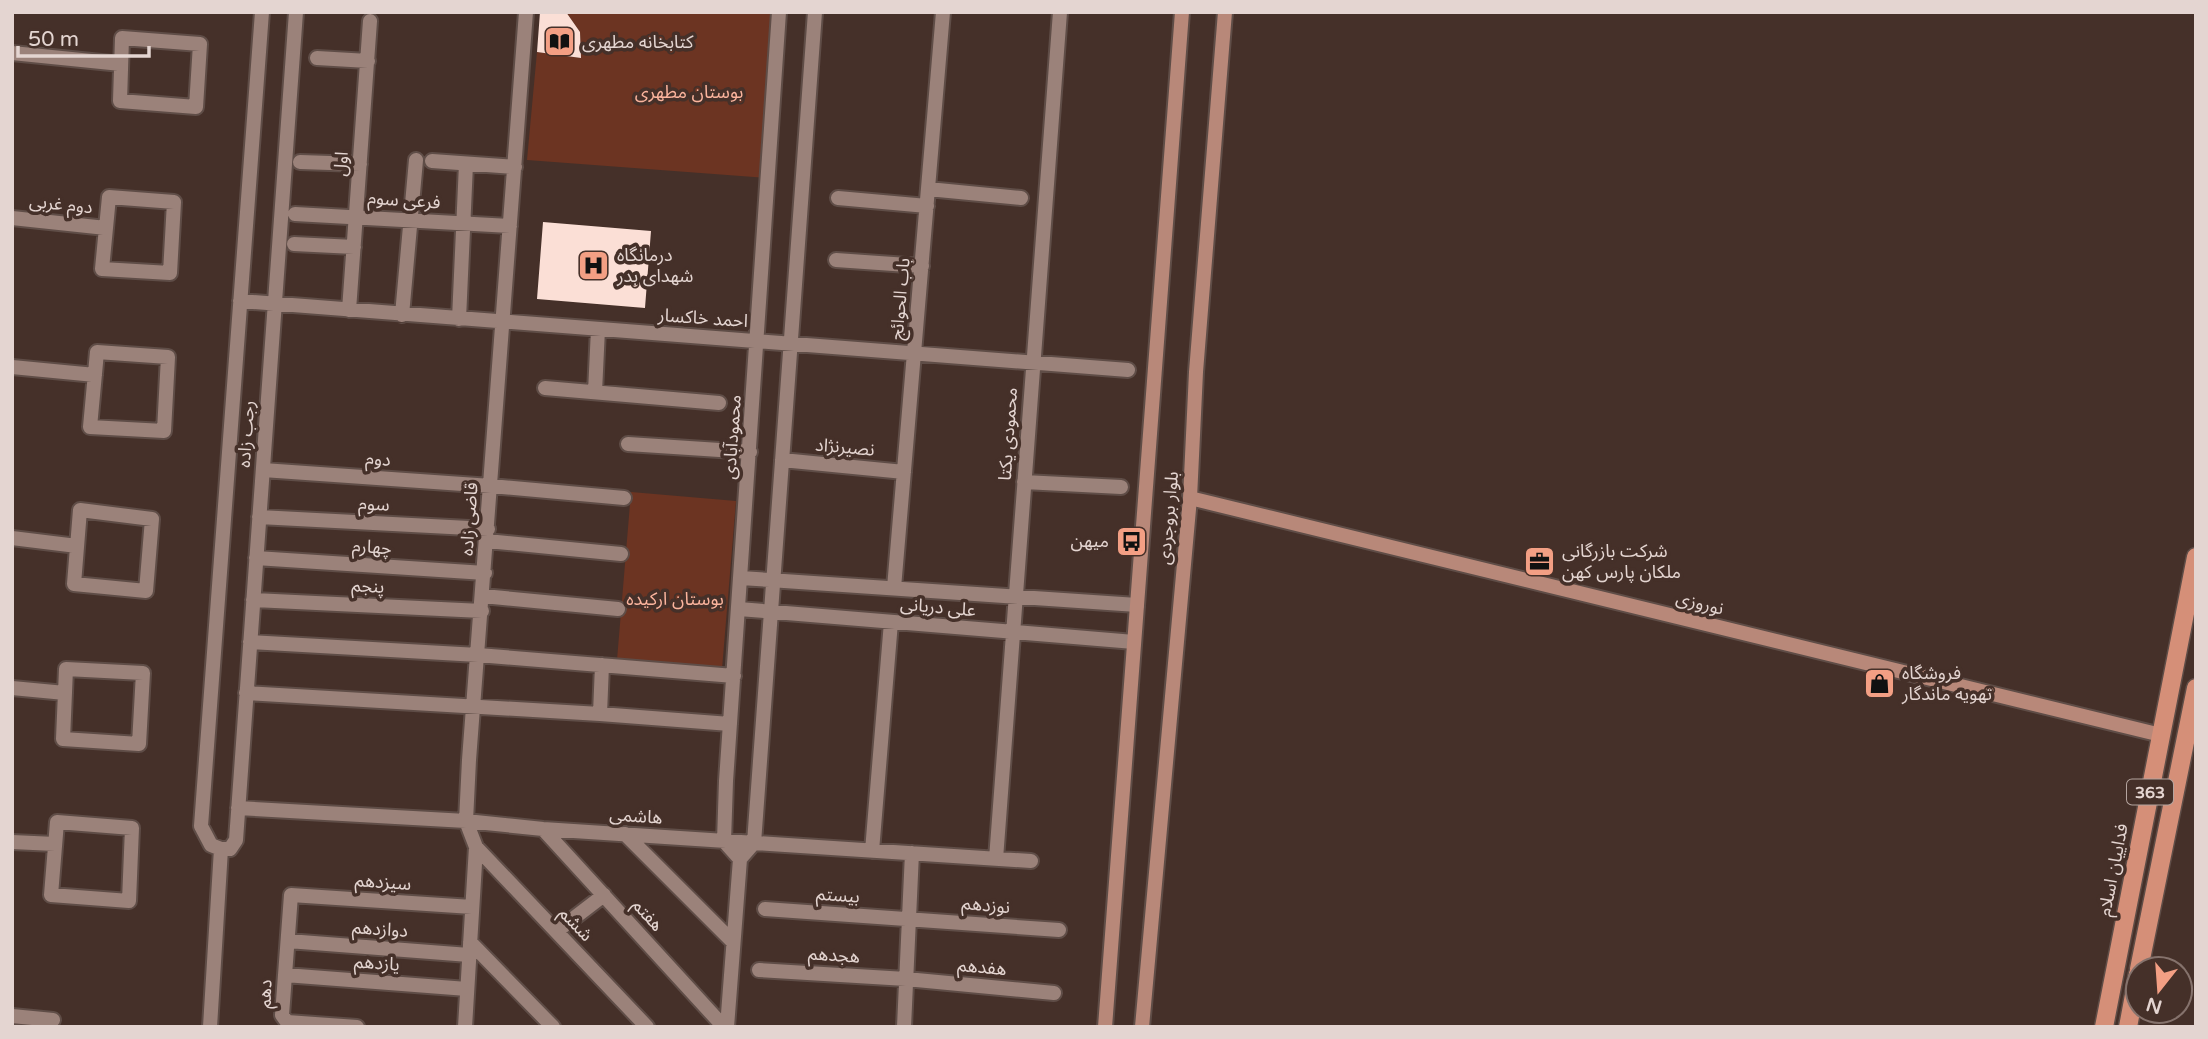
<svg xmlns="http://www.w3.org/2000/svg" width="2208" height="1039" viewBox="0 0 2208 1039" font-family="'Varela Round','Noto Sans Arabic',sans-serif">
	<style>
		.green { fill: #6c3422 }
		.building { fill: #fbdfd6 }
		.lines { fill: none; stroke-linecap: round; stroke-linejoin: round }
		.minor-casing { stroke: #5f4d47; stroke-width: 18 }
		.secondary-casing { stroke: #5f4d47; stroke-width: 18 }
		.primary-casing { stroke: #5f4d47; stroke-width: 21 }
		.minor { stroke: #9b827a; stroke-width: 14 }
		.secondary { stroke: #b88879; stroke-width: 14 }
		.primary { stroke: #d58f78; stroke-width: 18 }
		.labels { text-anchor: middle; stroke-width: 7; stroke-linejoin: round; paint-order: stroke }
		.shield { fill: #453029; stroke: #b4a49f; stroke-width: 2 }
		.shield-label { font-size: 16px; font-weight: bold; fill: #e4d5d1 }
		.poi-label { font-size: 18px; fill: #e4d5d1; stroke: #453029; text-anchor: start }
		.park-label { font-size: 18px; fill: #fbb49d; stroke: #453029 }
		.street-label { font-size: 18px; fill: #e4d5d1; stroke: #453029 }
	</style>
	<rect width="100%" height="100%" fill="#453029"/>
	<path class="green" d="M 566,12 L 776,12 L 766,178 L 527,160 L 537,52 L 581,58 L 580,32 Z
		M 631,492 L 736,501 L 722,669 L 617,660 Z"/>
	<path class="building" d="M 540,12 L 566,12 L 580,32 L 581,58 L 537,52 Z
		M 543,222 L 651,231 L 645,308 L 537,299 Z"/>
	<g class="lines">
		<defs>
			<path id="minor" d="M 262,12 L 201,826 L 211,845 L 221,849 L 230,849 L 236,840 L 296,12
				M 122,38 L 200,44 L 196,107 L 120,101 Z
				M 12,53 L 121,64
				M 317,58 L 368,61
				M 432,161 L 515,167
				M 300,162 L 360,164
				M 928,189 L 1021,198
				M 109,197 L 174,202 L 170,273 L 102,269 Z
				M 838,198 L 927,206
				M 295,214 L 510,226
				M 12,218 L 106,228
				M 294,244 L 354,247
				M 836,260 L 922,266
				M 240,301 L 1128,370
				M 349,310 L 370,21
				M 402,315 L 416,160
				M 459,319 L 466,164
				M 97,352 L 168,357 L 164,431 L 90,427 Z
				M 12,367 L 95,375
				M 545,388 L 719,403
				M 595,392 L 598,329
				M 628,444 L 750,452
				M 782,460 L 904,472
				M 263,470 L 491,486 L 624,498
				M 1024,482 L 1121,487
				M 80,510 L 152,519 L 146,591 L 74,584 Z
				M 259,517 L 488,529
				M 12,538 L 77,546
				M 487,541 L 621,554
				M 256,558 L 485,573
				M 741,578 L 1137,605
				M 894,588 L 943,12
				M 483,596 L 618,609
				M 253,600 L 482,611
				M 739,609 L 1134,642
				M 250,642 L 478,655 L 734,676
				M 66,669 L 143,673 L 139,744 L 63,739 Z
				M 12,688 L 65,693
				M 246,693 L 600,714 L 730,724
				M 600,714 L 602,665
				M 238,808 L 466,821 L 543,829 L 1031,861
				M 57,822 L 132,828 L 129,901 L 51,895 Z
				M 543,829 L 724,1027
				M 625,834 L 733,942
				M 12,842 L 55,844
				M 476,847 L 647,1027
				M 872,851 L 891,622
				M 740,859 L 724,841 L 726,781 L 779,12
				M 996,859 L 1060,12
				M 765,909 L 1059,930
				M 557,931 L 604,895
				M 288,941 L 469,955
				M 470,942 L 553,1027
				M 759,970 L 906,979 L 1054,993
				M 285,975 L 467,989
				M 12,1016 L 53,1020
				M 210,1027 L 221,849
				M 357,1027 L 287,1022 L 282,1015 L 291,895 L 472,907
				M 465,1027 L 476,847 L 466,821 L 469,760 L 526,12
				M 727,1027 L 740,859 L 754,843 L 815,12
				M 904,1027 L 912,853"/>
			<path id="secondary" d="M 1190,498 L 2161,735
				M 1105,1027 L 1182,12
				M 1142,1027 L 1190,498 L 1196,372 L 1225,12"/>
			<path id="primary" d="M 2139,969 L 2196,688
				M 2104,1027 L 2196,557
				M 2128,1027 L 2138,974"/>
		</defs>
		<use href="#minor" class="minor-casing"/>
		<use href="#secondary" class="secondary-casing"/>
		<use href="#primary" class="primary-casing"/>
		<use href="#minor" class="minor"/>
		<use href="#secondary" class="secondary"/>
		<use href="#primary" class="primary"/>
	</g>
	<defs>
		<symbol id="library-square" viewBox="-11 -11 22 22"><rect x="-9" y="-9" width="18" height="18" rx="4" fill="#f39f84" stroke="#453029"/><path d="M-6-4Q-3-5.5-.7-3.5V5Q-3 3-6 4ZM6-4Q3-5.5 .7-3.5V5Q3 3 6 4Z" fill="#111"/></symbol>
		<symbol id="hospital-square" viewBox="-11 -11 22 22"><rect x="-9" y="-9" width="18" height="18" rx="4" fill="#f39f84" stroke="#453029"/><path d="M-5-5h3v3.5h4V-5h3V5h-3V1.5h-4V5h-3Z" fill="#111"/></symbol>
		<symbol id="bus-square" viewBox="-11 -11 22 22"><rect x="-9" y="-9" width="18" height="18" rx="4" fill="#f39f84" stroke="#453029"/><path d="M-5-6H5V4H4V6H2V4H-2V6H-4V4H-5ZM-3.5-4V0h7V-4ZM-3.5 1.2v1.5H-2V1.2ZM2 1.2v1.5H3.5V1.2Z" fill="#111"/></symbol>
		<symbol id="office-square" viewBox="-11 -11 22 22"><rect x="-9" y="-9" width="18" height="18" rx="4" fill="#f39f84" stroke="#453029"/><path d="M-6-3h4V-5.5h4V-3h4V5H-6ZM-1-4.5V-3h2v-1.5ZM-6 0V1H6V0Z" fill="#111"/></symbol>
		<symbol id="shop-square" viewBox="-11 -11 22 22"><rect x="-9" y="-9" width="18" height="18" rx="4" fill="#f39f84" stroke="#453029"/><path d="M-5-2.5h2.3a2.7 3.5 0 0 1 5.4 0H5L5.5 6h-11ZM-1.5-2.5h3a1.5 2.3 0 0 0-3 0Z" fill="#111"/></symbol>
	</defs>
	<g fill-rule="evenodd">
		<use href="#library-square" x="542" y="24" width="35" height="35"/>
		<use href="#hospital-square" x="576" y="248" width="35" height="35"/>
		<use href="#bus-square" x="1114" y="524" width="35" height="35"/>
		<use href="#office-square" x="1522" y="544" width="35" height="35"/>
		<use href="#shop-square" x="1862" y="666" width="35" height="35"/>
	</g>
	<g class="labels">
		<rect class="shield" x="2127" y="779.5" width="46" height="25" rx="5"/>
		<g class="shield-label">
			<text x="2150" y="798">363</text>
		</g>
		<g class="poi-label">
			<text x="582" y="48">کتابخانه مطهری</text>
			<text x="617" y="261">درمانگاه<tspan x="617" dy="21">شهدای بدر</tspan></text>
			<text x="1109" y="547" text-anchor="end">میهن</text>
			<text x="1562" y="557">شرکت بازرگانی<tspan x="1562" dy="21">ملکان پارس کهن</tspan></text>
			<text x="1902" y="679">فروشگاه<tspan x="1902" dy="21">تهویه ماندگار</tspan></text>
		</g>
		<g class="park-label">
			<text x="689" y="98">بوستان مطهری</text>
			<text x="675" y="605">بوستان ارکیده</text>
		</g>
		<g class="street-label">
			<text transform="translate(341 164) rotate(-86)" y="6">اول</text>
			<text transform="translate(404 200) rotate(4)" y="6">فرعی سوم</text>
			<text transform="translate(61 204) rotate(6)" y="6">دوم غربی</text>
			<text transform="translate(900 299) rotate(-85)" y="6">باب الحوائج</text>
			<text transform="translate(703 318) rotate(4)" y="6">احمد خاکسار</text>
			<text transform="translate(246 434) rotate(-86)" y="6">رجب زاده</text>
			<text transform="translate(1008 434) rotate(-86)" y="6">محمودی یکتا</text>
			<text transform="translate(732 437) rotate(-86)" y="6">محمودآبادی</text>
			<text transform="translate(845 447) rotate(5)" y="6">نصیرنژاد</text>
			<text transform="translate(378 459) rotate(4)" y="6">دوم</text>
			<text transform="translate(374 504) rotate(3)" y="6">سوم</text>
			<text transform="translate(1168 518) rotate(-85)" y="6">بلوار بروجردی</text>
			<text transform="translate(469 519) rotate(-86)" y="6">قاضی زاده</text>
			<text transform="translate(372 547) rotate(4)" y="6">چهارم</text>
			<text transform="translate(368 586) rotate(3)" y="6">پنجم</text>
			<text transform="translate(1700 603) rotate(14)" y="6">نوروزی</text>
			<text transform="translate(938 607) rotate(5)" y="6">علی دریانی</text>
			<text transform="translate(636 816) rotate(4)" y="6">هاشمی</text>
			<text transform="translate(2113 870) rotate(-79)" y="6">فداییان اسلام</text>
			<text transform="translate(383 882) rotate(4)" y="6">سیزدهم</text>
			<text transform="translate(838 895) rotate(4)" y="6">بیستم</text>
			<text transform="translate(986 905) rotate(5)" y="6">نوزدهم</text>
			<text transform="translate(648 915) rotate(48)" y="6">هفتم</text>
			<text transform="translate(576 924) rotate(46)" y="6">ششم</text>
			<text transform="translate(380 929) rotate(4)" y="6">دوازدهم</text>
			<text transform="translate(834 955) rotate(4)" y="6">هجدهم</text>
			<text transform="translate(377 963) rotate(4)" y="6">یازدهم</text>
			<text transform="translate(982 967) rotate(5)" y="6">هفدهم</text>
			<text transform="translate(265 994) rotate(-88)" y="6">دهم</text>
		</g>
	</g>
	<rect width="2208" height="1039" fill="none" stroke="#e4d5d1" stroke-width="28"/>
	<g transform="translate(2159 990) rotate(197)"><circle r="33" fill="#453029" stroke="#85726c" stroke-width="2"/>
	<path d="M0-5L12 26L0 18L-12 26Z" fill="#f39f84"/>
	<text y="-10" font-size="19" font-weight="bold" text-anchor="middle" fill="#e4d5d1">N</text>
	</g>
	<path d="M18 46v10h131v-10" fill="none" stroke="#e4d5d1" stroke-width="3.5"/>
	<text x="28" y="46" font-size="21" fill="#e4d5d1" stroke="#453029" stroke-width="5" paint-order="stroke">50 m</text>
</svg>
